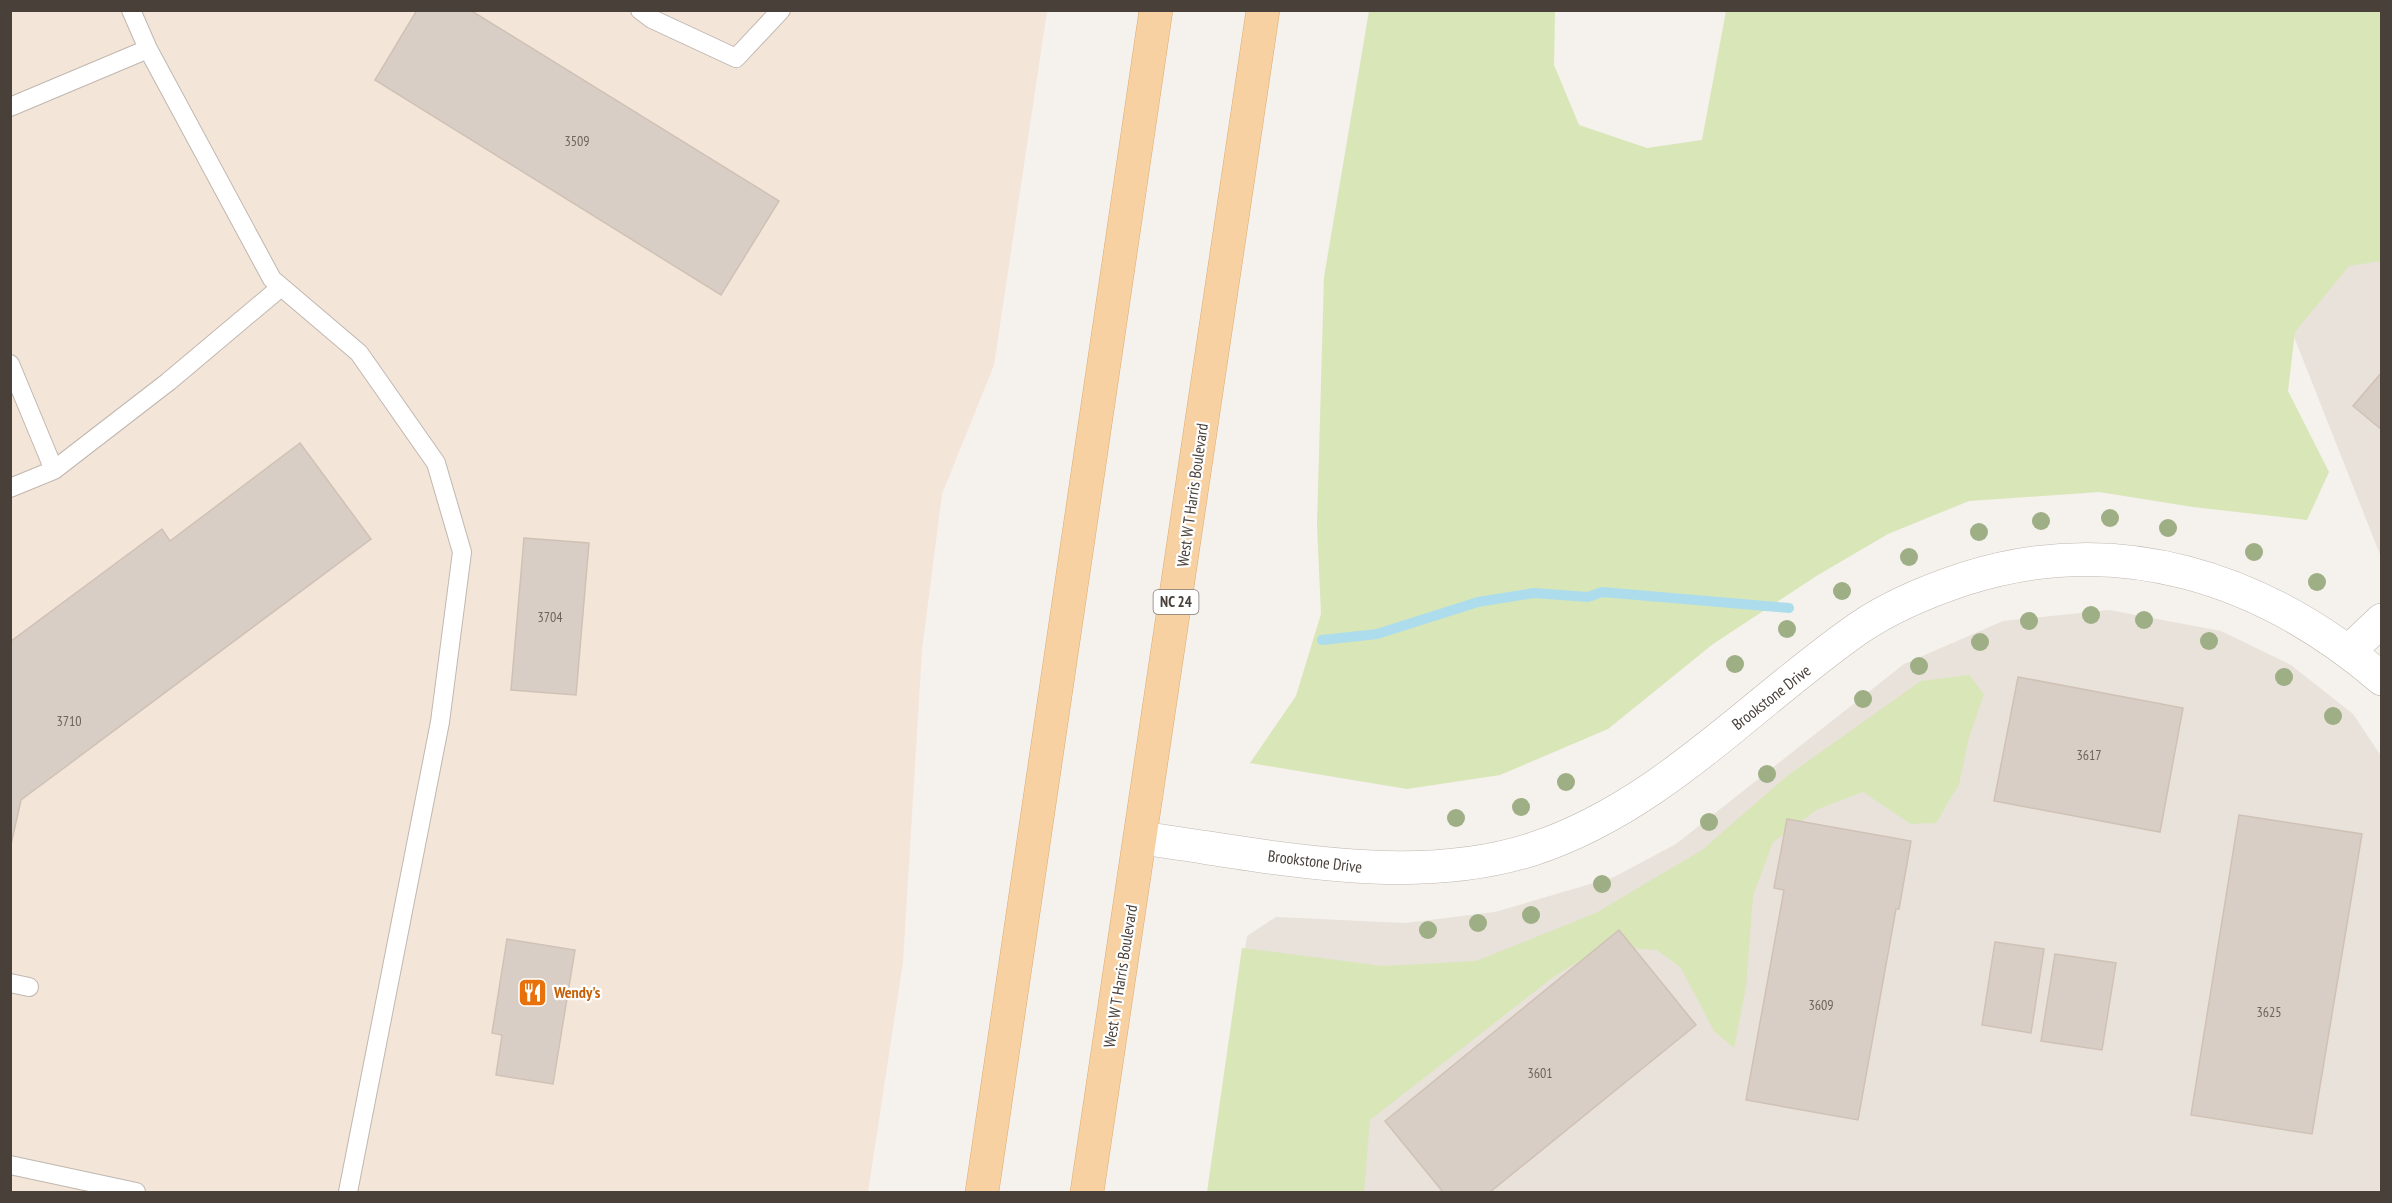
<svg xmlns="http://www.w3.org/2000/svg" width="2392" height="1203" viewBox="0 0 2392 1203" font-family="'PT Sans Narrow',sans-serif">
	<style>
		.residential { fill: #e8e2da }
		.commercial { fill: #f4e5d9 }
		.green { fill: #d8e6b8 }
		.lines { fill: none; stroke-linecap: round; stroke-linejoin: round }
		.stream { stroke: #addded; stroke-width: 10 }
		.building { fill: #d9cec5; stroke: #d0c1b5; stroke-width: 1.5 }
		.service-casing { stroke: #c0b7af; stroke-width: 20 }
		.minor-casing { stroke: #c0b7af; stroke-width: 34 }
		.primary-casing { stroke: #ddab72; stroke-width: 34 }
		.service { stroke: #fff; stroke-width: 18 }
		.minor { stroke: #fff; stroke-width: 33 }
		.primary { stroke: #f8d1a2; stroke-width: 33 }
		.tree { fill: #9eae85 }
		.labels { text-anchor: middle; stroke-width: 4.5; stroke-linejoin: round; paint-order: stroke }
		.number-label { font-size: 14px; fill: #6d645d }
		.shield { fill: #fff; stroke: #807975; stroke-width: 1.5 }
		.shield-label { font-size: 15px; font-weight: bold; fill: #49403a }
		.street-label { font-size: 16px; fill: #49403a; stroke: #fff }
		.food-label { font-size: 16px; font-weight: bold; fill: #c56008; stroke: #fff; text-anchor: start }
	</style>
	<rect width="100%" height="100%" fill="#f5f1ec"/>
	<path class="residential" d="M 2381,212 L 2381,557 L 2283,309 Z
		M 2109,610 L 2221,631 L 2291,665 L 2353,714 L 2381,756 L 2381,1192 L 1208,1192 L 1247,936 L 1276,917 L 1405,923 L 1495,912 L 1614,877 L 1676,844 L 1904,664 L 2003,621 Z"/>
	<path class="commercial" d="M 10,11 L 1047,11 L 994,365 L 942,494 L 922,650 L 903,962 L 868,1192 L 11,1192 Z"/>
	<path class="green" d="M 1369,11 L 1555,11 L 1554,65 L 1579,125 L 1647,148 L 1702,140 L 1726,11 L 2381,11 L 2381,261 L 2349,266 L 2295,332 L 2288,391 L 2329,472 L 2307,520 L 2193,507 L 2099,492 L 1969,501 L 1888,534 L 1818,575 L 1713,644 L 1608,729 L 1500,775 L 1407,789 L 1250,763 L 1296,696 L 1321,614 L 1317,525 L 1324,277 Z
		M 1969,675 L 1984,694 L 1969,737 L 1959,784 L 1936,823 L 1911,824 L 1863,792 L 1818,809 L 1773,842 L 1753,896 L 1746,987 L 1734,1048 L 1714,1031 L 1681,968 L 1657,950 L 1603,946 L 1552,978 L 1370,1120 L 1364,1192 L 1207,1192 L 1242,948 L 1383,966 L 1476,961 L 1596,913 L 1702,850 L 1787,776 L 1921,681 Z"/>
	<g class="lines">
		<path class="stream" d="M 1322,640 L 1377,634 L 1478,602 L 1534,593 L 1588,597 L 1602,592 L 1789,608"/>
	</g>
	<path class="building" d="M 417,10 L 470,10 L 779,201 L 721,295 L 375,80 Z
		M 2382,372 L 2382,430 L 2353,406 Z
		M 300,443 L 371,539 L 21,800 L 10,849 L 10,642 L 162,529 L 170,541 Z
		M 524,538 L 589,543 L 576,695 L 511,690 Z
		M 2018,677 L 2183,708 L 2160,832 L 1994,801 Z
		M 2239,815 L 2362,834 L 2312,1134 L 2191,1115 Z
		M 1787,819 L 1911,841 L 1899,909 L 1896,909 L 1858,1120 L 1746,1100 L 1784,890 L 1774,888 Z
		M 1619,930 L 1696,1025 L 1490,1192 L 1443,1192 L 1385,1121 Z
		M 507,939 L 575,950 L 553,1084 L 496,1075 L 502,1035 L 492,1033 Z
		M 1995,942 L 2044,949 L 2031,1033 L 1982,1025 Z
		M 2055,954 L 2116,963 L 2102,1050 L 2041,1041 Z"/>
	<g class="lines">
		<defs>
			<path id="service" d="M 131,10 L 148,49 L 272,279 L 359,353 L 436,463 L 462,552 L 440,722 L 348,1192
				M 640,10 L 652,19 L 736,58 L 781,10
				M 10,107 L 148,49
				M 10,364 L 54,470 L 168,382 L 281,287
				M 10,488 L 54,470
				M 10,983 L 29,987
				M 10,1165 L 136,1192"/>
			<path id="minor" d="M 2349,651 L 2382,620
				M 1141,838 C 1268,855 1409,889 1533,849 C 1661,807 1752,702 1859,628 C 1891,606 1928,591 1964,579 C 2117,530 2263,577 2382,679"/>
			<path id="primary" d="M 982,1192 L 1156,10
				M 1087,1192 L 1263,10"/>
		</defs>
		<use href="#service" class="service-casing"/>
		<use href="#minor" class="minor-casing"/>
		<use href="#primary" class="primary-casing"/>
		<use href="#service" class="service"/>
		<use href="#minor" class="minor"/>
		<use href="#primary" class="primary"/>
	</g>
	<g class="tree">
		<circle cx="2110" cy="518" r="9"/>
		<circle cx="2041" cy="521" r="9"/>
		<circle cx="2168" cy="528" r="9"/>
		<circle cx="1979" cy="532" r="9"/>
		<circle cx="2254" cy="552" r="9"/>
		<circle cx="1909" cy="557" r="9"/>
		<circle cx="2317" cy="582" r="9"/>
		<circle cx="1842" cy="591" r="9"/>
		<circle cx="2091" cy="615" r="9"/>
		<circle cx="2144" cy="620" r="9"/>
		<circle cx="2029" cy="621" r="9"/>
		<circle cx="1787" cy="629" r="9"/>
		<circle cx="2209" cy="641" r="9"/>
		<circle cx="1980" cy="642" r="9"/>
		<circle cx="1735" cy="664" r="9"/>
		<circle cx="1919" cy="666" r="9"/>
		<circle cx="2284" cy="677" r="9"/>
		<circle cx="1863" cy="699" r="9"/>
		<circle cx="2333" cy="716" r="9"/>
		<circle cx="1767" cy="774" r="9"/>
		<circle cx="1566" cy="782" r="9"/>
		<circle cx="1521" cy="807" r="9"/>
		<circle cx="1456" cy="818" r="9"/>
		<circle cx="1709" cy="822" r="9"/>
		<circle cx="1602" cy="884" r="9"/>
		<circle cx="1531" cy="915" r="9"/>
		<circle cx="1478" cy="923" r="9"/>
		<circle cx="1428" cy="930" r="9"/>
	</g>
	<defs>
		<symbol id="restaurant-square" viewBox="-11 -11 22 22"><rect x="-9" y="-9" width="18" height="18" rx="4" fill="#e8710a" stroke="#fff"/><path d="M-5-6h1v4h1v-4h1v4h1v-4h1v5L-1.5 .5V6h-2V.5L-5-1ZM5-6V6H3V1.5H1.5Q1.5-4 5-6Z" fill="#fff"/></symbol>
	</defs>
	<g fill-rule="evenodd">
		<use href="#restaurant-square" x="516" y="976" width="33" height="33"/>
	</g>
	<g class="labels">
		<g class="number-label">
			<text x="577" y="146">3509</text>
			<text x="550" y="622">3704</text>
			<text x="69" y="726">3710</text>
			<text x="2089" y="760">3617</text>
			<text x="1821" y="1010">3609</text>
			<text x="2269" y="1017">3625</text>
			<text x="1540" y="1078">3601</text>
		</g>
		<rect class="shield" x="1153.5" y="590" width="45" height="24" rx="4.5"/>
		<g class="shield-label">
			<text x="1176" y="607">NC 24</text>
		</g>
		<g class="street-label">
			<text transform="translate(1192 495) rotate(-82)" y="6">West W T Harris Boulevard</text>
			<text transform="translate(1771 697) rotate(-38)" y="6">Brookstone Drive</text>
			<text transform="translate(1315 861) rotate(7)" y="6">Brookstone Drive</text>
			<text transform="translate(1120 976) rotate(-81)" y="6">West W T Harris Boulevard</text>
		</g>
		<g class="food-label">
			<text x="554" y="998">Wendy's</text>
		</g>
	</g>
	<rect width="2392" height="1203" fill="none" stroke="#49403a" stroke-width="24"/>
</svg>
